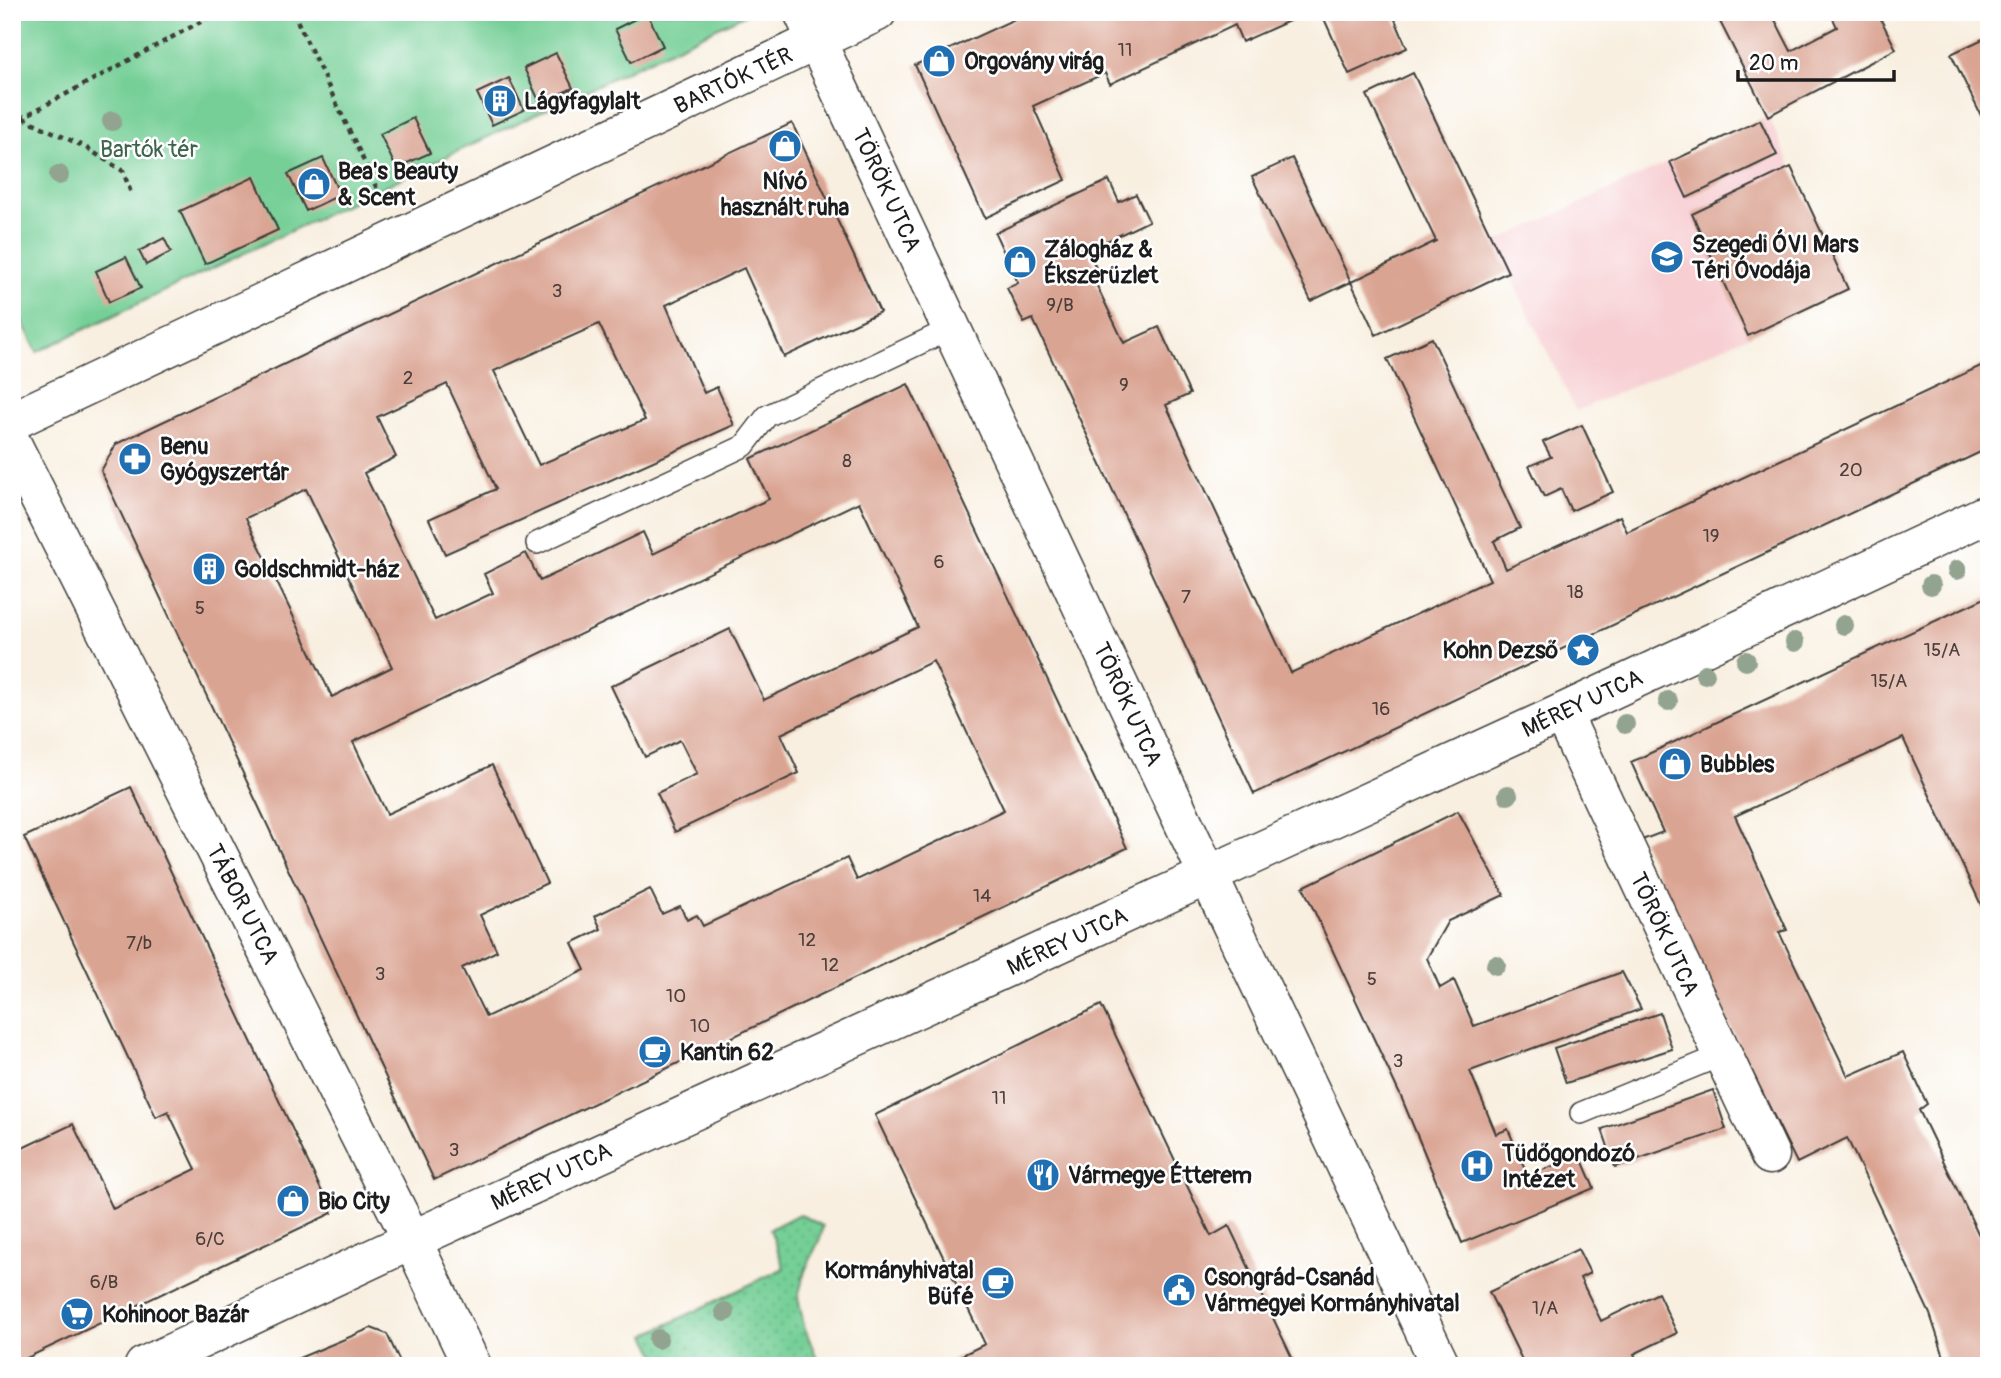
<svg xmlns="http://www.w3.org/2000/svg" width="2001" height="1378" viewBox="0 0 2001 1378" font-family="Pangolin,sans-serif">
	<style>
		.built { fill: #f7cfd3 }
		.grass { fill: url(#grass-dots); stroke: #487659; stroke-width: 2 }
		.green { fill: #74cf96; stroke: #487659; stroke-width: 2 }
		.building { fill: #daa493; fill-rule: evenodd }
		.lines { fill: none; stroke-linecap: round; stroke-linejoin: round }
		.service-casing { stroke: #3d3c39; stroke-width: 24 }
		.minor-casing { stroke: #3d3c39; stroke-width: 41 }
		.path { stroke: #3d3c39; stroke-width: 4.5; stroke-dasharray: 5 5; stroke-linecap: butt }
		.service { stroke: #fff; stroke-width: 21 }
		.minor { stroke: #fff; stroke-width: 38 }
		.tree { fill: #92a38f }
		.labels { text-anchor: middle; stroke-width: 5; stroke-linejoin: round; paint-order: stroke }
		.number-label { font-size: 19px; fill: #4c3e3a }
		.poi-label { font-size: 23px; font-weight: bold; fill: #1c1c1c; stroke: #fff; text-anchor: start }
		.street-label { font-size: 23px; fill: #1c1c1c; stroke: #fff }
		.park-label { font-size: 23px; fill: #3f644d; stroke: #fff }
	</style>
	<defs>
		<pattern id="grass-dots" width="8" height="8" patternUnits="userSpaceOnUse" patternTransform="scale(1.75)"><rect width="8" height="8" fill="#74cf96"/><path d="M2 2h.1M6 6h.1" fill="none" stroke="#64b181" stroke-width="1.8" stroke-linecap="round"/></pattern>
	</defs>
	<rect width="100%" height="100%" fill="#fff"/>
	<filter id="ink" filterUnits="userSpaceOnUse"><feTurbulence type="fractalNoise" baseFrequency=".0143" numOctaves="2"/><feDisplacementMap in="SourceGraphic" scale="14" xChannelSelector="R" yChannelSelector="G"/><feConvolveMatrix kernelMatrix="1 2 1 2 8 2 1 2 1" color-interpolation-filters="sRGB"/></filter>
	<filter id="wash" filterUnits="userSpaceOnUse"><feTurbulence type="fractalNoise" baseFrequency=".00686" numOctaves="4" result="noise"/><feDisplacementMap in="SourceGraphic" scale="28" xChannelSelector="R" yChannelSelector="G"/><feGaussianBlur stdDeviation="1.57" result="paint"/><feColorMatrix in="noise" values="0 0 0 0 0 0 0 0 0 0 0 0 0 0 0 0 0 1.4 0 .05"/><feComposite in="paint" operator="in"/></filter>
	<g filter="url(#wash)">
		<rect width="100%" height="100%" fill="#f8efe0"/>
		<path class="built" d="M 1768,116 L 1848,289 L 1748,336 L 1576,411 L 1494,243 Z"/>
		<path class="grass" d="M 799,1214 L 823,1226 L 821,1236 L 805,1271 L 798,1297 L 804,1326 L 820,1366 L 662,1366 L 646,1335 L 784,1268 L 770,1229 Z"/>
		<path class="green" d="M 12,12 L 745,12 L 746,14 L 37,352 L 12,300 Z"/>
		<g id="blocks">
			<path class="building" d="M 1030,12 L 1309,12 L 1242,42 L 1235,25 L 1110,84 L 1105,73 L 1033,106 L 1066,180 L 985,218 L 915,65 Z
				M 1321,12 L 1392,12 L 1407,48 L 1349,74 Z
				M 1715,12 L 1771,12 L 1791,51 L 1837,27 L 1830,12 L 1877,12 L 1896,49 L 1768,116 Z
				M 647,13 L 663,46 L 631,62 L 615,29 Z
				M 1989,36 L 1989,132 L 1951,54 Z
				M 556,53 L 573,88 L 540,103 L 524,68 Z
				M 1413,73 L 1508,272 L 1376,335 L 1351,282 L 1436,241 L 1367,95 Z
				M 509,78 L 524,110 L 492,125 L 477,93 Z
				M 413,118 L 430,153 L 396,168 L 380,134 Z
				M 1760,120 L 1777,155 L 1687,198 L 1670,162 Z
				M 792,123 L 880,312 L 784,357 L 744,268 L 666,305 L 704,393 L 717,387 L 734,425 L 445,554 L 429,519 L 496,489 L 447,384 L 377,417 L 396,457 L 364,473 L 435,620 L 493,593 L 484,574 L 526,553 L 540,581 L 643,532 L 653,554 L 769,499 L 750,459 L 908,384 L 1127,848 L 434,1180 L 101,471 L 116,444 ZM 599,324 L 645,420 L 539,465 L 494,371 ZM 306,489 L 392,667 L 332,697 L 246,518 ZM 859,502 L 918,627 L 764,700 L 730,629 L 611,686 L 645,757 L 680,740 L 697,774 L 657,793 L 675,832 L 799,773 L 781,734 L 933,661 L 1004,810 L 857,880 L 847,858 L 703,926 L 697,915 L 687,920 L 680,906 L 662,914 L 650,889 L 595,916 L 601,929 L 572,943 L 585,970 L 486,1017 L 462,968 L 497,951 L 480,915 L 547,883 L 492,765 L 387,814 L 353,742 Z
				M 323,158 L 340,195 L 306,211 L 288,174 Z
				M 1292,158 L 1351,282 L 1311,301 L 1252,177 Z
				M 1791,167 L 1848,289 L 1748,336 L 1692,214 Z
				M 254,177 L 278,230 L 205,264 L 180,211 Z
				M 1109,180 L 1119,202 L 1136,194 L 1149,221 L 1088,250 L 1102,281 L 1096,284 L 1124,343 L 1159,327 L 1190,394 L 1166,405 L 1291,673 L 1490,580 L 1387,359 L 1432,338 L 1520,528 L 1494,541 L 1506,569 L 1620,516 L 1627,532 L 1989,362 L 1989,448 L 1254,794 L 1033,319 L 1024,323 L 1007,288 L 1018,283 L 995,233 Z
				M 164,238 L 171,252 L 146,265 L 139,251 Z
				M 126,257 L 141,288 L 109,302 L 96,271 Z
				M 1582,425 L 1613,492 L 1571,511 L 1561,489 L 1544,497 L 1529,466 L 1551,457 L 1543,442 Z
				M 1989,596 L 1989,698 L 1984,700 L 1989,710 L 1989,922 L 1903,738 L 1735,816 L 1787,930 L 1779,932 L 1848,1076 L 1903,1052 L 1927,1104 L 1919,1110 L 1989,1256 L 1989,1366 L 1947,1366 L 1930,1314 L 1847,1138 L 1797,1163 L 1702,969 L 1642,840 L 1663,832 L 1631,762 Z
				M 131,787 L 332,1213 L 12,1365 L 12,1153 L 73,1124 L 113,1209 L 196,1169 L 168,1111 L 156,1117 L 24,837 Z
				M 1458,811 L 1504,895 L 1448,921 L 1427,958 L 1440,988 L 1454,980 L 1474,1026 L 1622,972 L 1641,1009 L 1470,1071 L 1496,1134 L 1508,1129 L 1528,1176 L 1580,1155 L 1594,1188 L 1462,1243 L 1402,1099 L 1303,887 Z
				M 1101,1005 L 1211,1236 L 1229,1226 L 1296,1366 L 940,1366 L 985,1344 L 875,1115 Z
				M 1660,1013 L 1672,1049 L 1566,1083 L 1554,1048 Z
				M 1713,1090 L 1726,1129 L 1615,1167 L 1602,1129 Z
				M 1578,1249 L 1590,1273 L 1580,1278 L 1601,1321 L 1658,1293 L 1677,1333 L 1634,1354 L 1640,1366 L 1525,1366 L 1489,1292 Z
				M 371,1328 L 387,1334 L 402,1366 L 280,1366 Z"/>
		</g>
	</g>
	<g filter="url(#ink)">
		<use href="#blocks" fill-opacity="0" stroke="#3d3c39" stroke-width="2"/>
		<g class="lines">
			<defs>
				<path id="service" d="M 537,543 L 744,446 L 767,416 L 952,328
					M 1581,1113 L 1722,1055"/>
				<path id="minor" d="M 803,12 L 1208,875 L 1441,1366
					M 12,421 L 877,12
					M 12,444 L 412,1240 L 472,1366
					M 1562,713 L 1770,1155
					M 144,1366 L 412,1240 L 1562,713 L 1989,513"/>
			</defs>
			<use href="#service" class="service-casing"/>
			<use href="#minor" class="minor-casing"/>
			<path class="path" d="M 293,12 L 380,195
				M 23,118 L 85,147 L 123,171 L 131,193
				M 12,123 L 219,12"/>
			<use href="#service" class="service"/>
			<use href="#minor" class="minor"/>
		</g>
		<g class="tree">
			<circle cx="112" cy="121" r="10"/>
			<circle cx="59" cy="175" r="10"/>
			<circle cx="1957" cy="570" r="10"/>
			<circle cx="1931" cy="585" r="10"/>
			<circle cx="1844" cy="625" r="10"/>
			<circle cx="1795" cy="642" r="10"/>
			<circle cx="1746" cy="661" r="10"/>
			<circle cx="1705" cy="674" r="10"/>
			<circle cx="1668" cy="701" r="10"/>
			<circle cx="1625" cy="724" r="10"/>
			<circle cx="1508" cy="795" r="10"/>
			<circle cx="1496" cy="965" r="10"/>
			<circle cx="725" cy="1312" r="10"/>
			<circle cx="658" cy="1339" r="10"/>
		</g>
	</g>
	<defs>
		<symbol id="shop-disc" viewBox="-11 -11 22 22"><circle r="9.5" fill="#1f6fb2" stroke="#fff"/><path d="M-5-2.5h2.3a2.7 3.5 0 0 1 5.4 0H5L5.5 6h-11ZM-1.5-2.5h3a1.5 2.3 0 0 0-3 0Z" fill="#fff"/></symbol>
		<symbol id="building-disc" viewBox="-11 -11 22 22"><circle r="9.5" fill="#1f6fb2" stroke="#fff"/><path d="M-4-6H4V6H1V3H-1V6H-4ZM-2.5-4.3h1.7v1.8h-1.7ZM.8-4.3h1.7v1.8H.8ZM-2.5-1h1.7V.8h-1.7ZM.8-1h1.7V.8H.8Z" fill="#fff"/></symbol>
		<symbol id="school-disc" viewBox="-11 -11 22 22"><circle r="9.5" fill="#1f6fb2" stroke="#fff"/><path d="M0-5L7-2L0 1L-7-2ZM-4 1L0 2.5L4 1V4Q0 6-4 4Z" fill="#fff"/></symbol>
		<symbol id="pharmacy-disc" viewBox="-11 -11 22 22"><circle r="9.5" fill="#1f6fb2" stroke="#fff"/><path d="M-2-6h4v4h4v4h-4v4h-4v-4h-4v-4h4Z" fill="#fff"/></symbol>
		<symbol id="sight-disc" viewBox="-11 -11 22 22"><circle r="9.5" fill="#1f6fb2" stroke="#fff"/><path d="M0-6L1.8-2.2L6-1.7L2.9 1.2L3.7 5.4L0 3.3L-3.7 5.4L-2.9 1.2L-6-1.7L-1.8-2.2Z" fill="#fff"/></symbol>
		<symbol id="cafe-disc" viewBox="-11 -11 22 22"><circle r="9.5" fill="#1f6fb2" stroke="#fff"/><path d="M-5.5-4.5H6V0H3Q3 3.5 0 3.5H-2.5Q-5.5 3.5-5.5 0ZM3-3.2v2h1.7v-2ZM-6 4.5H4V6H-6Z" fill="#fff"/></symbol>
		<symbol id="hospital-disc" viewBox="-11 -11 22 22"><circle r="9.5" fill="#1f6fb2" stroke="#fff"/><path d="M-5-5h3v3.5h4V-5h3V5h-3V1.5h-4V5h-3Z" fill="#fff"/></symbol>
		<symbol id="restaurant-disc" viewBox="-11 -11 22 22"><circle r="9.5" fill="#1f6fb2" stroke="#fff"/><path d="M-5-6h1v4h1v-4h1v4h1v-4h1v5L-1.5 .5V6h-2V.5L-5-1ZM5-6V6H3V1.5H1.5Q1.5-4 5-6Z" fill="#fff"/></symbol>
		<symbol id="civic-disc" viewBox="-11 -11 22 22"><circle r="9.5" fill="#1f6fb2" stroke="#fff"/><path d="M-.6-6.5H3V-4.5H.6V-3L4-1V1h2V6H-6V1h2V-1L-.6-3ZM-1.2 2.5V6h2.4V2.5Z" fill="#fff"/></symbol>
		<symbol id="supermarket-disc" viewBox="-11 -11 22 22"><circle r="9.5" fill="#1f6fb2" stroke="#fff"/><path d="M-6-5.5h2.5l.6 2H6L4.5 2H-2.5L-4.4-4H-6ZM-1.5 3.2a1.3 1.3 0 1 0 .1 0ZM3 3.2a1.3 1.3 0 1 0 .1 0Z" fill="#fff"/></symbol>
	</defs>
	<g fill-rule="evenodd">
		<use href="#shop-disc" x="920" y="42" width="38" height="38"/>
		<use href="#building-disc" x="481" y="82" width="38" height="38"/>
		<use href="#shop-disc" x="766" y="127" width="38" height="38"/>
		<use href="#shop-disc" x="295" y="165" width="38" height="38"/>
		<use href="#school-disc" x="1648" y="238" width="38" height="38"/>
		<use href="#shop-disc" x="1001" y="243" width="38" height="38"/>
		<use href="#pharmacy-disc" x="116" y="440" width="38" height="38"/>
		<use href="#building-disc" x="190" y="550" width="38" height="38"/>
		<use href="#sight-disc" x="1564" y="631" width="38" height="38"/>
		<use href="#shop-disc" x="1656" y="745" width="38" height="38"/>
		<use href="#cafe-disc" x="636" y="1033" width="38" height="38"/>
		<use href="#hospital-disc" x="1458" y="1147" width="38" height="38"/>
		<use href="#restaurant-disc" x="1024" y="1156" width="38" height="38"/>
		<use href="#shop-disc" x="274" y="1182" width="38" height="38"/>
		<use href="#cafe-disc" x="979" y="1264" width="38" height="38"/>
		<use href="#civic-disc" x="1160" y="1271" width="38" height="38"/>
		<use href="#supermarket-disc" x="58" y="1295" width="38" height="38"/>
	</g>
	<g class="labels">
		<g class="number-label">
			<text x="1125" y="56">11</text>
			<text x="557" y="297">3</text>
			<text x="1060" y="311">9/B</text>
			<text x="408" y="384">2</text>
			<text x="1124" y="391">9</text>
			<text x="847" y="467">8</text>
			<text x="1851" y="476">20</text>
			<text x="1711" y="542">19</text>
			<text x="939" y="568">6</text>
			<text x="1575" y="598">18</text>
			<text x="1186" y="603">7</text>
			<text x="200" y="614">5</text>
			<text x="1942" y="656">15/A</text>
			<text x="1889" y="687">15/A</text>
			<text x="1381" y="715">16</text>
			<text x="982" y="902">14</text>
			<text x="807" y="946">12</text>
			<text x="139" y="949">7/b</text>
			<text x="830" y="971">12</text>
			<text x="380" y="980">3</text>
			<text x="1372" y="985">5</text>
			<text x="676" y="1002">10</text>
			<text x="700" y="1032">10</text>
			<text x="1398" y="1067">3</text>
			<text x="999" y="1104">11</text>
			<text x="454" y="1156">3</text>
			<text x="210" y="1245">6/C</text>
			<text x="104" y="1288">6/B</text>
			<text x="1545" y="1314">1/A</text>
		</g>
		<g class="poi-label">
			<text x="964" y="69">Orgovány virág</text>
			<text x="524" y="109">Lágyfagylalt</text>
			<text x="338" y="179">Bea's Beauty<tspan x="338" dy="26">&amp; Scent</tspan></text>
			<text x="785" y="189" text-anchor="middle">Nívó<tspan x="785" dy="26">használt ruha</tspan></text>
			<text x="1692" y="252">Szegedi ÓVI Mars<tspan x="1692" dy="26">Téri Óvodája</tspan></text>
			<text x="1044" y="257">Zálogház &amp;<tspan x="1044" dy="26">Ékszerüzlet</tspan></text>
			<text x="160" y="454">Benu<tspan x="160" dy="26">Gyógyszertár</tspan></text>
			<text x="234" y="577">Goldschmidt-ház</text>
			<text x="1558" y="658" text-anchor="end">Kohn Dezső</text>
			<text x="1700" y="772">Bubbles</text>
			<text x="680" y="1060">Kantin 62</text>
			<text x="1502" y="1161">Tüdőgondozó<tspan x="1502" dy="26">Intézet</tspan></text>
			<text x="1068" y="1183">Vármegye Étterem</text>
			<text x="318" y="1209">Bio City</text>
			<text x="974" y="1278" text-anchor="end">Kormányhivatal<tspan x="974" dy="26">Büfé</tspan></text>
			<text x="1204" y="1285">Csongrád-Csanád<tspan x="1204" dy="26">Vármegyei Kormányhivatal</tspan></text>
			<text x="102" y="1322">Kohinoor Bazár</text>
		</g>
		<g class="street-label">
			<text transform="translate(733 80) rotate(-25)" y="8">BARTÓK TÉR</text>
			<text transform="translate(887 190) rotate(65)" y="8">TÖRÖK UTCA</text>
			<text transform="translate(1582 703) rotate(-25)" y="8">MÉREY UTCA</text>
			<text transform="translate(1128 704) rotate(65)" y="8">TÖRÖK UTCA</text>
			<text transform="translate(243 904) rotate(63)" y="8">TÁBOR UTCA</text>
			<text transform="translate(1665 934) rotate(65)" y="8">TÖRÖK UTCA</text>
			<text transform="translate(1067 941) rotate(-25)" y="8">MÉREY UTCA</text>
			<text transform="translate(551 1176) rotate(-25)" y="8">MÉREY UTCA</text>
		</g>
		<g class="park-label">
			<text x="149" y="157">Bartók tér</text>
		</g>
	</g>
	<rect width="2001" height="1378" fill="none" stroke="#fff" stroke-width="42"/>
	<path d="M1738 70v10h156v-10" fill="none" stroke="#1c1c1c" stroke-width="3.5"/>
	<text x="1749" y="70" font-size="21" fill="#1c1c1c" stroke="#ffffff" stroke-width="5" paint-order="stroke">20 m</text>
</svg>
